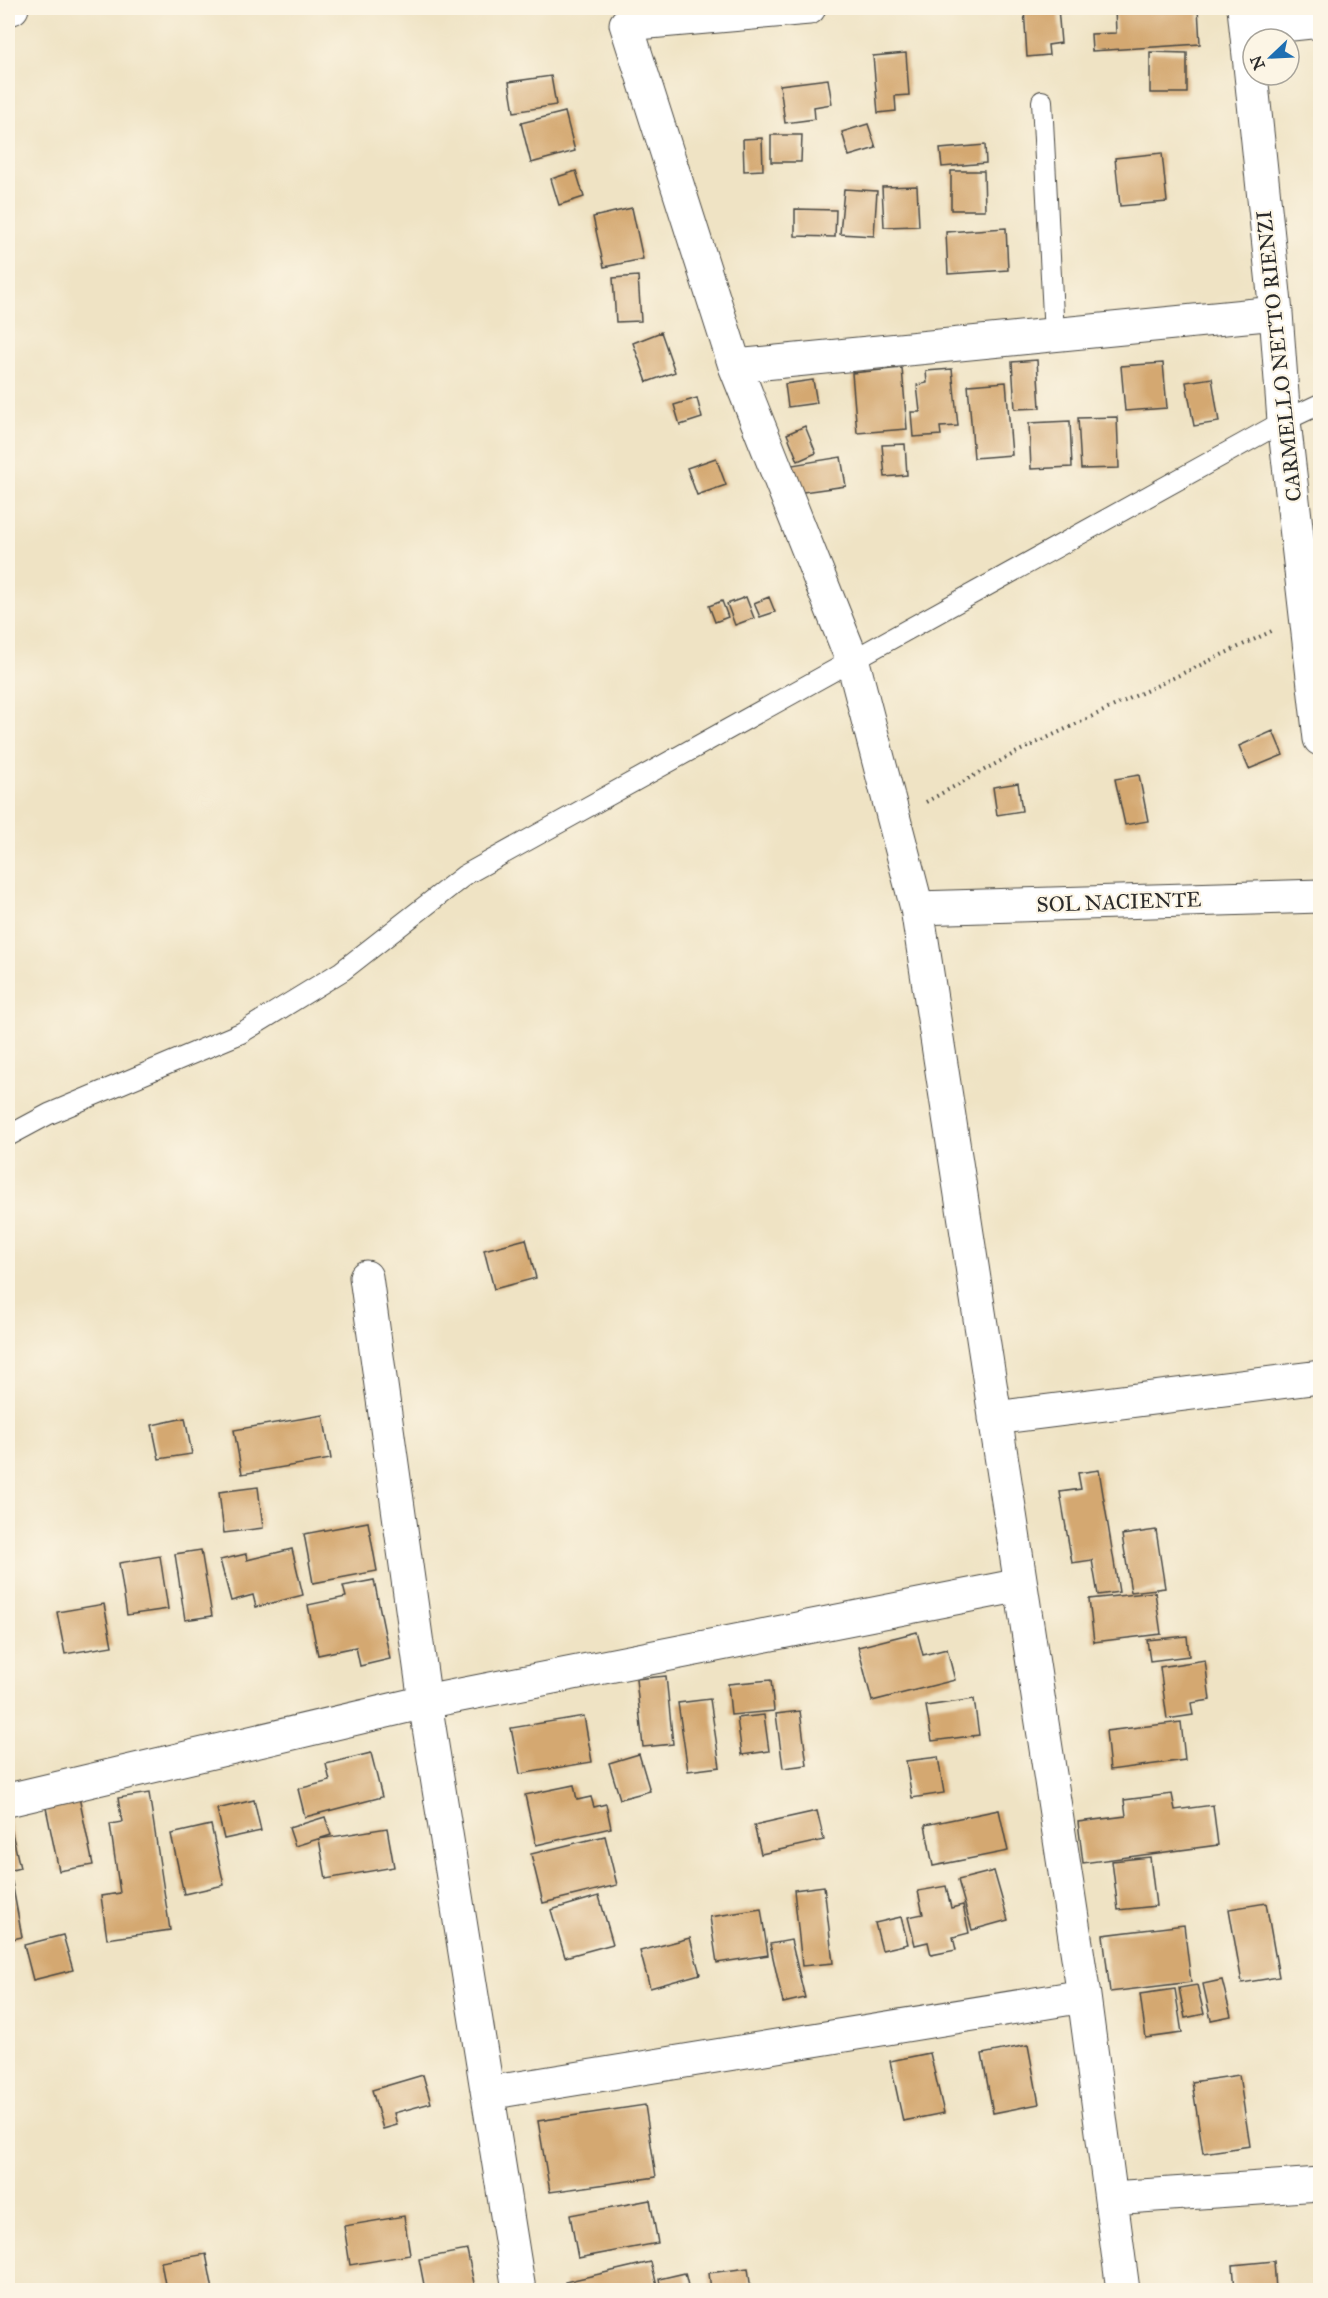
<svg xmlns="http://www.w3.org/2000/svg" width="1328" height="2298" viewBox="0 0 1328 2298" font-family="'IM FELL Great Primer',serif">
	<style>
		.building { fill: #d4a871 }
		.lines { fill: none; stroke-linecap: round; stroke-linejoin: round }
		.service-casing { stroke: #484742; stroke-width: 22 }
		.minor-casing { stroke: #484742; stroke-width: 35 }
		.path { stroke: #484742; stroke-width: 4; stroke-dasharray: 1.5 4.5; stroke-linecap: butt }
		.service { stroke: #fff; stroke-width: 20 }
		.minor { stroke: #fff; stroke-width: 33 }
		.labels { text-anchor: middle; stroke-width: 4.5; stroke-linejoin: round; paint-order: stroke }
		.street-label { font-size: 21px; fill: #2b2b2b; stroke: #fcf5e5 }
	</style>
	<rect width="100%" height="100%" fill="#fcf5e5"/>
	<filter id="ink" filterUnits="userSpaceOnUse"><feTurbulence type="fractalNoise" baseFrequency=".0167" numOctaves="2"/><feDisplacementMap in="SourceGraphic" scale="12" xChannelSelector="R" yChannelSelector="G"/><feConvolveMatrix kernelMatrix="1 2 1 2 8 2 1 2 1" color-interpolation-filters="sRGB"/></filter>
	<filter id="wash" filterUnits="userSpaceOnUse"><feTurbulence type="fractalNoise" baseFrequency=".008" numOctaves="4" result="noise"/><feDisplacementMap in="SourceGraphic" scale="24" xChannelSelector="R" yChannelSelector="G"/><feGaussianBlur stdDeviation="1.35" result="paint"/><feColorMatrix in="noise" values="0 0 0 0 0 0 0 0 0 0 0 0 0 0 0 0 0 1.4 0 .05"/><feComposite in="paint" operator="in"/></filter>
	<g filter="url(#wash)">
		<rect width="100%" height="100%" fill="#efe3c4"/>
		<g id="blocks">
			<path class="building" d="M 1024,8 L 1058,8 L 1061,43 L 1048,45 L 1049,55 L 1027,57 Z
				M 1115,8 L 1198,8 L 1200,44 L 1092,51 L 1091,34 L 1116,33 Z
				M 1150,52 L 1187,53 L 1187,93 L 1150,93 Z
				M 906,53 L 909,95 L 895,96 L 896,111 L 878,113 L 873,56 Z
				M 551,76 L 556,105 L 514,112 L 509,82 Z
				M 828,79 L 832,104 L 814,107 L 815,119 L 785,123 L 780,85 Z
				M 565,112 L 575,151 L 531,163 L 521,123 Z
				M 868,124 L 876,148 L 849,156 L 842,132 Z
				M 771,135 L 802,135 L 801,162 L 771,162 Z
				M 762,138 L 763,170 L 744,171 L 743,139 Z
				M 985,145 L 986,163 L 942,167 L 940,149 Z
				M 1162,153 L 1167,202 L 1120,206 L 1115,158 Z
				M 576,171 L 584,197 L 559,205 L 551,179 Z
				M 951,171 L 984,171 L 985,210 L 951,210 Z
				M 917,186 L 919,226 L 884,227 L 882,187 Z
				M 844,189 L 877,191 L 874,236 L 840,234 Z
				M 632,208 L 643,259 L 604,267 L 593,217 Z
				M 795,209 L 836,210 L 835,237 L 795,236 Z
				M 1006,228 L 1008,270 L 948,274 L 946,232 Z
				M 638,276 L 641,321 L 616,322 L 613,278 Z
				M 661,332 L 675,372 L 647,382 L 633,343 Z
				M 1037,360 L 1040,408 L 1015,409 L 1012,362 Z
				M 1163,363 L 1167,408 L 1125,411 L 1121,366 Z
				M 902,368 L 907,429 L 857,433 L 852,373 Z
				M 952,369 L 958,426 L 940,427 L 941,435 L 913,437 L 911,412 L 920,412 L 917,385 L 927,383 L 926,371 Z
				M 1212,378 L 1219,422 L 1194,426 L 1186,382 Z
				M 813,380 L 817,403 L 788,407 L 785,384 Z
				M 1006,382 L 1012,455 L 974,458 L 968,385 Z
				M 697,398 L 702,418 L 680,425 L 674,405 Z
				M 1117,417 L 1119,468 L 1081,469 L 1078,418 Z
				M 1070,421 L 1072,467 L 1031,469 L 1029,423 Z
				M 805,426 L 816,453 L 798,461 L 787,434 Z
				M 905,444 L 907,475 L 885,477 L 882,445 Z
				M 841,457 L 846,486 L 796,493 L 792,465 Z
				M 716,458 L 726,485 L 697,495 L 687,468 Z
				M 746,597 L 754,618 L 735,625 L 727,604 Z
				M 769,597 L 775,612 L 760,617 L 754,603 Z
				M 722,601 L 728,617 L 715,622 L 709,606 Z
				M 1273,731 L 1283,755 L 1249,769 L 1239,746 Z
				M 1139,775 L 1148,821 L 1125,825 L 1115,779 Z
				M 1018,783 L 1022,811 L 997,815 L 993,787 Z
				M 526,1239 L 536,1278 L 494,1289 L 484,1250 Z
				M 323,1415 L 331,1459 L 242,1474 L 234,1430 Z
				M 185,1418 L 192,1454 L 159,1459 L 152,1425 Z
				M 1099,1470 L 1119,1592 L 1098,1595 L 1092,1560 L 1072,1563 L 1060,1492 L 1081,1489 L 1078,1473 Z
				M 258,1487 L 263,1528 L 224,1533 L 219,1492 Z
				M 368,1522 L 377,1571 L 313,1583 L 304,1534 Z
				M 1156,1530 L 1165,1588 L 1131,1592 L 1122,1535 Z
				M 292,1549 L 303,1595 L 256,1607 L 253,1595 L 231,1601 L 220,1560 L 246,1554 L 247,1560 Z
				M 201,1550 L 212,1616 L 185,1620 L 175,1554 Z
				M 160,1556 L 168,1609 L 127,1615 L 119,1563 Z
				M 374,1580 L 390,1659 L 360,1666 L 356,1647 L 318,1655 L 308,1605 L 346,1597 L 343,1586 Z
				M 1155,1592 L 1161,1634 L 1094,1642 L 1089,1599 Z
				M 104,1604 L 112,1646 L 65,1654 L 57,1612 Z
				M 917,1632 L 923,1655 L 947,1649 L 955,1680 L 872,1701 L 858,1647 Z
				M 1187,1636 L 1189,1656 L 1150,1661 L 1147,1640 Z
				M 1205,1660 L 1210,1700 L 1191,1703 L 1193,1715 L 1167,1719 L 1160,1667 Z
				M 666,1676 L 673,1744 L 643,1747 L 636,1679 Z
				M 771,1680 L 774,1711 L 731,1715 L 728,1684 Z
				M 710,1699 L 720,1767 L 688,1771 L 678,1703 Z
				M 974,1699 L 979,1735 L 932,1741 L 926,1706 Z
				M 800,1711 L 807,1765 L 783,1768 L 776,1714 Z
				M 764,1715 L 769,1751 L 742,1755 L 737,1718 Z
				M 584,1716 L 592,1762 L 520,1774 L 511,1728 Z
				M 1181,1722 L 1185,1760 L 1110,1770 L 1106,1731 Z
				M 371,1753 L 382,1797 L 305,1817 L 298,1789 L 330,1781 L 326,1764 Z
				M 639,1754 L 650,1791 L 620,1799 L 609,1763 Z
				M 938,1757 L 944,1793 L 912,1798 L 906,1761 Z
				M 574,1785 L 577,1800 L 591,1797 L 594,1807 L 606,1804 L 611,1828 L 536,1845 L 525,1795 Z
				M 149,1793 L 170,1930 L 107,1939 L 101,1896 L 120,1893 L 110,1824 L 122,1822 L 118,1798 Z
				M 1172,1794 L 1175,1810 L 1213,1805 L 1218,1845 L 1083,1863 L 1078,1822 L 1126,1816 L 1124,1800 Z
				M 79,1797 L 93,1865 L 59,1871 L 45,1803 Z
				M 254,1800 L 261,1831 L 224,1839 L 217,1809 Z
				M 999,1810 L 1008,1851 L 933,1866 L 925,1825 Z
				M 817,1811 L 824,1840 L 761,1854 L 754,1825 Z
				M 8,1815 L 20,1868 L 8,1871 Z
				M 325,1817 L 331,1835 L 295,1846 L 289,1828 Z
				M 211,1825 L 224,1885 L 184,1894 L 171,1834 Z
				M 387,1828 L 394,1867 L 326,1879 L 319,1839 Z
				M 605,1836 L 617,1885 L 543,1903 L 531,1854 Z
				M 1150,1857 L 1156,1906 L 1118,1910 L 1112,1861 Z
				M 994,1871 L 1008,1920 L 972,1930 L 958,1880 Z
				M 12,1882 L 22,1937 L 8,1940 L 8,1883 Z
				M 824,1886 L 833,1963 L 802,1966 L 794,1890 Z
				M 946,1886 L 951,1908 L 963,1905 L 969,1933 L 953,1937 L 956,1950 L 931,1955 L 928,1942 L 915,1945 L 908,1917 L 923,1914 L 918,1891 Z
				M 599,1896 L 613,1944 L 565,1957 L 551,1910 Z
				M 1266,1903 L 1279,1977 L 1242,1983 L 1229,1909 Z
				M 761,1909 L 768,1955 L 717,1963 L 710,1917 Z
				M 901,1917 L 908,1944 L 882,1950 L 875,1923 Z
				M 1184,1925 L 1191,1982 L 1110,1992 L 1103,1935 Z
				M 63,1935 L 73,1970 L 33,1980 L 24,1945 Z
				M 690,1938 L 700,1974 L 650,1988 L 640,1951 Z
				M 791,1940 L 805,1998 L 783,2003 L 770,1944 Z
				M 1222,1980 L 1231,2016 L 1211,2020 L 1203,1984 Z
				M 1197,1985 L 1204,2014 L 1185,2018 L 1179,1988 Z
				M 1175,1989 L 1182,2033 L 1146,2038 L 1140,1994 Z
				M 1028,2045 L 1039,2104 L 993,2113 L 982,2054 Z
				M 930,2053 L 944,2113 L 903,2121 L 890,2061 Z
				M 423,2075 L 431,2103 L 394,2113 L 397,2125 L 383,2129 L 372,2090 Z
				M 1239,2075 L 1250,2146 L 1203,2153 L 1192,2082 Z
				M 645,2105 L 656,2177 L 550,2192 L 538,2121 Z
				M 650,2200 L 658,2243 L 578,2258 L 570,2215 Z
				M 404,2216 L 410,2255 L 350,2265 L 344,2226 Z
				M 467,2250 L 475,2288 L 425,2290 L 419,2259 Z
				M 206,2254 L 213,2290 L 166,2290 L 161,2262 Z
				M 1274,2261 L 1276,2290 L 1235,2290 L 1233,2265 Z
				M 651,2262 L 658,2290 L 567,2290 L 565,2282 Z
				M 748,2268 L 751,2290 L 711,2290 L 709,2273 Z
				M 685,2273 L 689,2290 L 661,2290 L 659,2279 Z"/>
		</g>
	</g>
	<g filter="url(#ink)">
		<use href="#blocks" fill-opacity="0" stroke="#484742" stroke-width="1.5"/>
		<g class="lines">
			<defs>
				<path id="service" d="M 1042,101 L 1054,335
					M 8,1136 L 49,1114 L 241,1033 L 342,971 L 465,875 L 1284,421 L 1320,404"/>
				<path id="minor" d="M 809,8 L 626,24 L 735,366 L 853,662 L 917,908 L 1084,1996 L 1123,2290
					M 1244,8 L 1276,313 L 1284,421 L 1320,739
					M 8,9 L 12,8
					M 1247,29 L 1320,21
					M 735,366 L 1276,313
					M 917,908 L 1320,896
					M 366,1277 L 425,1702 L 519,2290
					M 995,1418 L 1320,1377
					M 8,1800 L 425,1702 L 1021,1585
					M 488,2093 L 1084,1996
					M 1111,2198 L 1320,2184"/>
			</defs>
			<use href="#service" class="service-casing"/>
			<use href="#minor" class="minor-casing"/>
			<path class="path" d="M 926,802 L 1015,753 L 1272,631"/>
			<use href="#service" class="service"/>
			<use href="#minor" class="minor"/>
		</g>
	</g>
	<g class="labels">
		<g class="street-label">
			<text transform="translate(1279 356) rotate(-96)" y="7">CARMELLO NETTO RIENZI</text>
			<text transform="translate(1119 902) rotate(-2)" y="7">SOL NACIENTE</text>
		</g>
	</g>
	<rect width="1328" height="2298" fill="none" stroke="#fcf5e5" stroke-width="30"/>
	<g transform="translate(1271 57) rotate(247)"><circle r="28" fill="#fcf5e5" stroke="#a8a49b" stroke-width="1.5"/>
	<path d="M0-4.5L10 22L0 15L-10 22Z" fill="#1f6fb2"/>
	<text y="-9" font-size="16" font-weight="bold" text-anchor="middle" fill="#2b2b2b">N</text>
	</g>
</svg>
